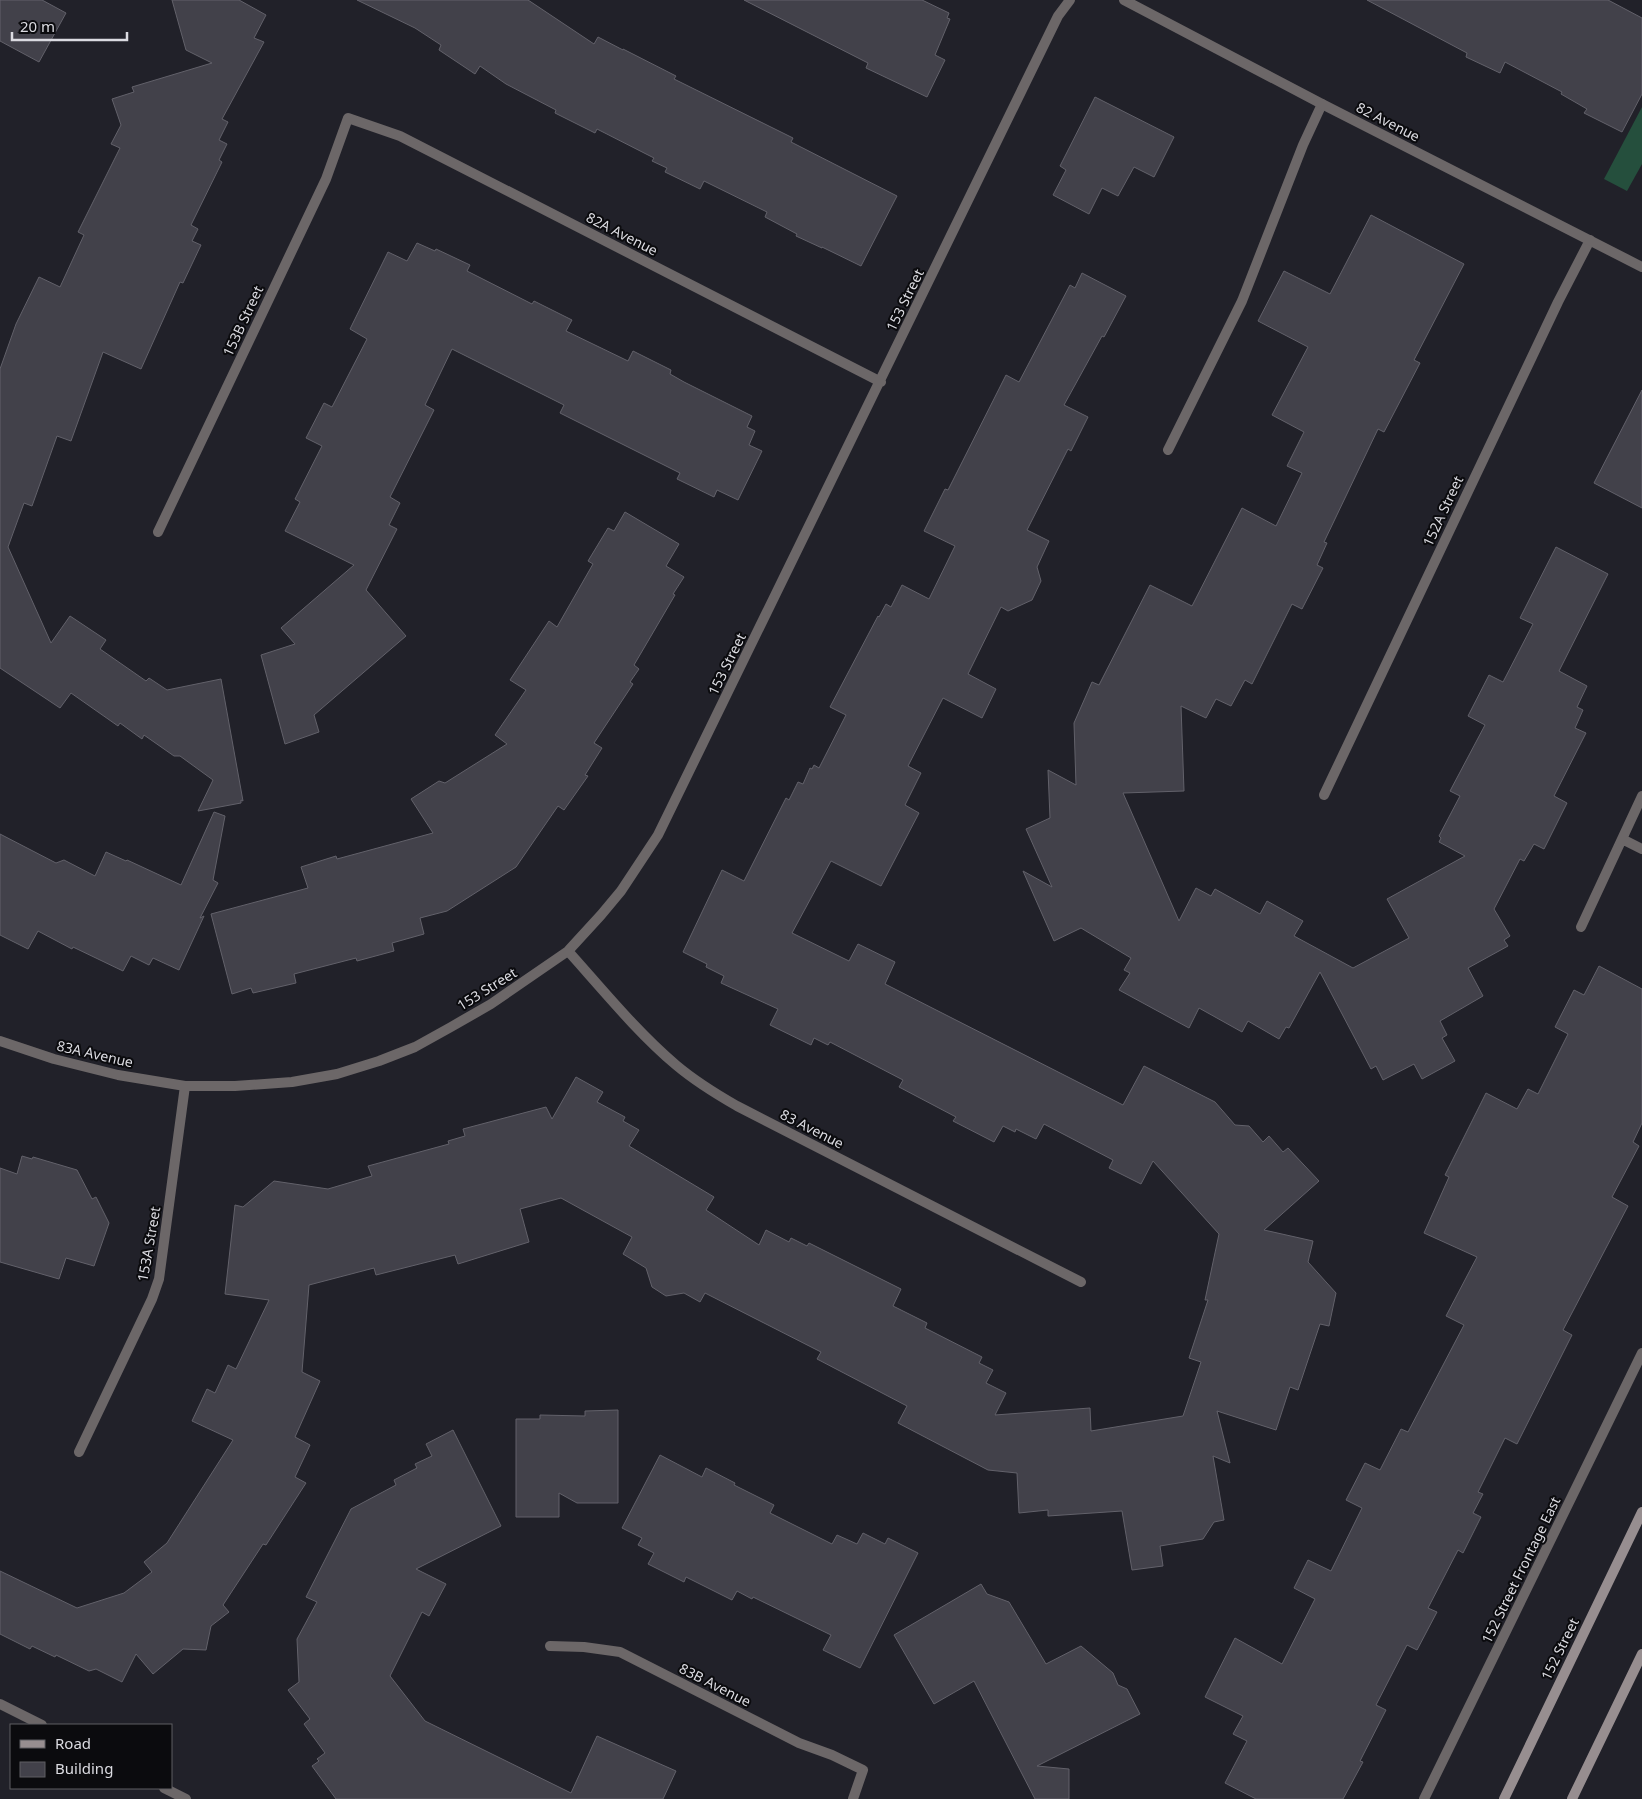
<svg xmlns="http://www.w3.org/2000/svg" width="1642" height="1799" viewBox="0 0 1642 1799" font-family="'Noto Sans',sans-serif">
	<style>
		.green { fill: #254f3d }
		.building { fill: #42414a; stroke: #62616a }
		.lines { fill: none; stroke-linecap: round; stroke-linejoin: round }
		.service { stroke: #6c6768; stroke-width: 10 }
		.minor { stroke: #6c6768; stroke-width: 10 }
		.tertiary { stroke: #6c6768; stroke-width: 10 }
		.secondary { stroke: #978e90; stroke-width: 10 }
		.labels { text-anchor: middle; stroke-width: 4; stroke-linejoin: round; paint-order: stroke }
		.street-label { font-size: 14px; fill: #dbdbe1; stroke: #0b0b0e }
	</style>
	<rect width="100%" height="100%" fill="#212129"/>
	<path class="green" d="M 1642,107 L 1642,164 L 1627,191 L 1604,179 Z"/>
	<path class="building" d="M 0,0 L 42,0 L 66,13 L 39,62 L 0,41 Z
		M 172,0 L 239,0 L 266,15 L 254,38 L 264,42 L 222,119 L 228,122 L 219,140 L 227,144 L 219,160 L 222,162 L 191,225 L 198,229 L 192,241 L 201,245 L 183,283 L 180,282 L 141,369 L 103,352 L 71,441 L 57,436 L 32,506 L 24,503 L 8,547 L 51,643 L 70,616 L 106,640 L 100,649 L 146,681 L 149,678 L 167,690 L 221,679 L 243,801 L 241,800 L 241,803 L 198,811 L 213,780 L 180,756 L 174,756 L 144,735 L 142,739 L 120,723 L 118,726 L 71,693 L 60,708 L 0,668 L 0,369 L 16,324 L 39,277 L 60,287 L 84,235 L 78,232 L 120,148 L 111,144 L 121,125 L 112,99 L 134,92 L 132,87 L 212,63 L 186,50 Z
		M 357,0 L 528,0 L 594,44 L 598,37 L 623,50 L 623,49 L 676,76 L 674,79 L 793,138 L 791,142 L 897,196 L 861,266 L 822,247 L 822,248 L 796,236 L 797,234 L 765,217 L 767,212 L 704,181 L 700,189 L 665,172 L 667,168 L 652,161 L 654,158 L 597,129 L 595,133 L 555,113 L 556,110 L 506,84 L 480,66 L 475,74 L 439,50 L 441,45 L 415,28 Z
		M 744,0 L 922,0 L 949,13 L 947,18 L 950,19 L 935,55 L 945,60 L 927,97 L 866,68 L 868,63 Z
		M 1367,0 L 1608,0 L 1642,18 L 1642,94 L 1622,132 L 1584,113 L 1587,109 L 1561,94 L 1562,92 L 1505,62 L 1500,73 L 1466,57 L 1467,53 Z
		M 1095,97 L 1174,137 L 1154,177 L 1134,167 L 1118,196 L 1102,188 L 1089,214 L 1053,195 L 1066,170 L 1060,166 Z
		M 1371,215 L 1464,264 L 1414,360 L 1420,363 L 1384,432 L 1378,429 L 1324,542 L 1327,543 L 1317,565 L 1323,568 L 1302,609 L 1292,604 L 1252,684 L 1245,680 L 1231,706 L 1216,699 L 1206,718 L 1181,706 L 1184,791 L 1123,793 L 1179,921 L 1196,888 L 1211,896 L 1215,889 L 1260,914 L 1267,901 L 1303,921 L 1294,936 L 1353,968 L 1409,938 L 1387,899 L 1465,856 L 1439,842 L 1441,838 L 1439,836 L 1460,796 L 1450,791 L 1485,725 L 1468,716 L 1489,675 L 1503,682 L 1533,624 L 1520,618 L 1556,547 L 1608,574 L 1559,671 L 1587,686 L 1577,707 L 1583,710 L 1575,728 L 1586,733 L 1554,796 L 1567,803 L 1544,849 L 1534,844 L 1524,861 L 1520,859 L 1494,909 L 1510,936 L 1504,940 L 1508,946 L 1468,968 L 1483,996 L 1440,1021 L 1447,1035 L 1442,1038 L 1455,1061 L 1422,1079 L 1414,1064 L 1383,1080 L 1376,1066 L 1371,1069 L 1320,972 L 1289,1028 L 1286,1027 L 1279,1039 L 1248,1021 L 1242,1032 L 1199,1008 L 1189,1028 L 1119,990 L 1130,973 L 1124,970 L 1131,958 L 1081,928 L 1054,941 L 1023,871 L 1052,887 L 1026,829 L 1050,818 L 1048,770 L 1076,785 L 1074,723 L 1092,682 L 1099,685 L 1150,585 L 1192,606 L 1242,508 L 1276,526 L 1302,473 L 1287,466 L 1304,432 L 1272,415 L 1308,347 L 1258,321 L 1284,271 L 1330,294 Z
		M 417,243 L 435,251 L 436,249 L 470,265 L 467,271 L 532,304 L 534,301 L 572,320 L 566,331 L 628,361 L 633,351 L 671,370 L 670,374 L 684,382 L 752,416 L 747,427 L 755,431 L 749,445 L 762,451 L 738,500 L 717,490 L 714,497 L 677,479 L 680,473 L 560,413 L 564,405 L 452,349 L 425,405 L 434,410 L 390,497 L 400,503 L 389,525 L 397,529 L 366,590 L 406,636 L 314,715 L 319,732 L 285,744 L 261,655 L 295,644 L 281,628 L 354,565 L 285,531 L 300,502 L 295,499 L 322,446 L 306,438 L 324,403 L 332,407 L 367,339 L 350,329 L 388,252 L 407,261 Z
		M 1082,273 L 1126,296 L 1104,337 L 1102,336 L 1064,405 L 1088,417 L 1071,451 L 1068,449 L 1027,530 L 1049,541 L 1037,567 L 1041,581 L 1032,600 L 1008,611 L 1001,607 L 968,674 L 996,689 L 982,718 L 943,698 L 908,766 L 921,773 L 905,805 L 919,813 L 881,886 L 831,861 L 792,933 L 849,961 L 858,944 L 895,962 L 885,984 L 1123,1105 L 1144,1066 L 1215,1102 L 1235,1125 L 1249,1126 L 1263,1142 L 1269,1136 L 1283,1152 L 1288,1148 L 1319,1181 L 1264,1230 L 1313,1241 L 1308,1262 L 1336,1293 L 1329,1326 L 1320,1324 L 1298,1390 L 1290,1387 L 1276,1430 L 1217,1411 L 1230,1463 L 1213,1456 L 1224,1520 L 1214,1522 L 1203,1539 L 1160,1546 L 1163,1566 L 1132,1570 L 1122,1511 L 1048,1516 L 1048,1510 L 1019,1513 L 1017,1473 L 988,1470 L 898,1423 L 907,1406 L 817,1359 L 821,1352 L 705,1293 L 700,1302 L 684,1293 L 666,1296 L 652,1287 L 646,1268 L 623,1254 L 632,1237 L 561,1198 L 520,1209 L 529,1242 L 458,1264 L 455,1255 L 376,1275 L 374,1268 L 309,1285 L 302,1372 L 320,1381 L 295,1437 L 310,1445 L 295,1477 L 306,1483 L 266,1545 L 263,1544 L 223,1605 L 229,1612 L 211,1626 L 206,1650 L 183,1649 L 153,1674 L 136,1654 L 122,1682 L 96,1669 L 89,1671 L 56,1655 L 55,1657 L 32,1646 L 30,1649 L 0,1634 L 0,1571 L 77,1608 L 124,1593 L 152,1572 L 144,1562 L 167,1543 L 233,1440 L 192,1421 L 207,1389 L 215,1393 L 228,1365 L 236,1369 L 269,1300 L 225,1294 L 235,1205 L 243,1207 L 274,1181 L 328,1189 L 372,1176 L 368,1166 L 449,1144 L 448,1141 L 465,1136 L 463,1129 L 546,1107 L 552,1119 L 576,1077 L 603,1092 L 597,1102 L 625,1117 L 623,1121 L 639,1130 L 629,1146 L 714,1197 L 706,1210 L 759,1245 L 766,1230 L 789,1242 L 791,1238 L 807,1246 L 809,1243 L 901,1289 L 893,1306 L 927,1323 L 925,1328 L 982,1357 L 979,1363 L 993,1370 L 986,1383 L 1006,1393 L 995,1415 L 1090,1408 L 1091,1431 L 1183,1416 L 1201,1362 L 1189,1358 L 1208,1300 L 1205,1300 L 1219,1234 L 1153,1161 L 1141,1184 L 1109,1168 L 1113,1160 L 1044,1124 L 1036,1139 L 1016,1129 L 1015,1132 L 1003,1126 L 994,1142 L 953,1121 L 956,1117 L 899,1087 L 903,1080 L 830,1042 L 828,1045 L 814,1038 L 811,1045 L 770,1025 L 778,1009 L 721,983 L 724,976 L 706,967 L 707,964 L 683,952 L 722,870 L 744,881 L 786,798 L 789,800 L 798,782 L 803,784 L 810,768 L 812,769 L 814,765 L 819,768 L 846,715 L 830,707 L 878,616 L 879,617 L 886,604 L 891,607 L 902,585 L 929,599 L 955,546 L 924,531 L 945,489 L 948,490 L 1006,375 L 1019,382 L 1070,285 L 1075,288 Z
		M 1642,390 L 1642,508 L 1594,483 Z
		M 625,512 L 679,544 L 666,566 L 684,577 L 673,594 L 675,595 L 634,665 L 639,669 L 630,682 L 633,684 L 594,743 L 602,748 L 585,775 L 588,776 L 564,810 L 558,806 L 516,867 L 447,911 L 420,918 L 424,934 L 392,943 L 394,951 L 357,961 L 356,958 L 294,974 L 296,983 L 253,993 L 251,988 L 232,994 L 211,914 L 308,888 L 301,867 L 336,856 L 337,859 L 433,833 L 411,799 L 439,781 L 445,783 L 507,744 L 495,735 L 526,690 L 510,680 L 549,621 L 557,627 L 593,564 L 588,561 L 608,528 L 614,531 Z
		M 214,812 L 225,816 L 213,880 L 218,883 L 200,918 L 204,916 L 179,970 L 153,958 L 149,965 L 131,956 L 123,971 L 73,947 L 72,949 L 38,931 L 28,949 L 0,935 L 0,834 L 56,863 L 64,860 L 95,876 L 106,852 L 126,861 L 127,860 L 181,885 Z
		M 1599,966 L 1642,989 L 1642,1123 L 1633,1142 L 1639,1146 L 1612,1197 L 1628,1206 L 1563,1330 L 1572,1335 L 1517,1444 L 1505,1438 L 1478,1492 L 1483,1494 L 1473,1513 L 1481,1517 L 1463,1553 L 1458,1550 L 1428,1608 L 1437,1612 L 1417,1650 L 1407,1645 L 1376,1705 L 1386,1710 L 1360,1761 L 1363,1762 L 1343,1799 L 1256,1799 L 1225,1783 L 1247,1741 L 1233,1734 L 1243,1716 L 1205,1697 L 1235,1638 L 1282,1664 L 1315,1599 L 1294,1588 L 1308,1560 L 1331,1571 L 1362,1508 L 1346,1500 L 1365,1463 L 1380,1470 L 1401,1429 L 1408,1432 L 1464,1325 L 1446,1316 L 1477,1257 L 1424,1233 L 1449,1177 L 1445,1175 L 1486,1093 L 1517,1109 L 1528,1089 L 1538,1094 L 1568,1034 L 1555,1027 L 1574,990 L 1584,995 Z
		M 22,1156 L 32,1159 L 33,1157 L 77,1170 L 92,1199 L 96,1197 L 109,1223 L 94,1266 L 66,1258 L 59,1279 L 0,1262 L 0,1168 L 17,1174 Z
		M 618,1410 L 618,1503 L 577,1503 L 559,1493 L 559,1517 L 516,1517 L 516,1419 L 540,1419 L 540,1415 L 585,1416 L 585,1411 Z
		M 453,1430 L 501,1526 L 416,1569 L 446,1584 L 429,1616 L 422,1612 L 390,1676 L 425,1721 L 571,1793 L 597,1736 L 676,1771 L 663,1799 L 336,1799 L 312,1766 L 319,1761 L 317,1759 L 325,1753 L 304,1724 L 310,1719 L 288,1690 L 299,1682 L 297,1639 L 317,1602 L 306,1597 L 351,1509 L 396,1485 L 394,1480 L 417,1468 L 415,1464 L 432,1456 L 426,1444 Z
		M 660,1455 L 702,1477 L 706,1468 L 735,1483 L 734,1485 L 774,1505 L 770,1513 L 832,1544 L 837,1535 L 857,1544 L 863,1533 L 885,1544 L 888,1538 L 918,1553 L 860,1668 L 823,1650 L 831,1635 L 753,1597 L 752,1599 L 737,1591 L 732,1600 L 686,1577 L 684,1582 L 648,1564 L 654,1553 L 638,1545 L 642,1538 L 622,1528 Z
		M 981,1584 L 987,1594 L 1009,1602 L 1046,1664 L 1081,1646 L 1113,1673 L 1118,1685 L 1127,1689 L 1140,1714 L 1037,1766 L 1069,1769 L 1069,1799 L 1035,1799 L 974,1681 L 934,1704 L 894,1635 Z"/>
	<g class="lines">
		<path class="service" d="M 1168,450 L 1242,301 L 1303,145 L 1322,104
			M 1622,839 L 1642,849
			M 1581,927 L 1642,796
			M 0,1704 L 42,1725
			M 164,1788 L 186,1799"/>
		<path class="minor" d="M 158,532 L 326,179 L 348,118 L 400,136 L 881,382
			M 1324,795 L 1558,302 L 1590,240
			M 568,951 C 603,990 637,1032 676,1065 C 695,1081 716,1094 737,1106 L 1081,1282
			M 0,1041 L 54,1059 L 118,1075 L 185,1086 L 235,1086 L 292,1082 L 337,1074 L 379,1061 L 415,1047 L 451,1027 L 491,1004 L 568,951 L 601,915 L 621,891 L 658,835 L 1058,16 L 1070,0
			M 79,1452 L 152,1299 L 159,1279 L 185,1086
			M 550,1646 L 584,1647 L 620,1652 L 799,1743 L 832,1755 L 863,1770 L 853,1799
			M 1424,1799 L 1642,1353"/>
		<path class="tertiary" d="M 1124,0 L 1322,104 L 1642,267"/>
		<path class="secondary" d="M 1504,1799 L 1642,1512
			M 1572,1799 L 1642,1654"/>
	</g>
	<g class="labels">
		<g class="street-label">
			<text transform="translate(1388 122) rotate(27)" y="5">82 Avenue</text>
			<text transform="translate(622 234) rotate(27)" y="5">82A Avenue</text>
			<text transform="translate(905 300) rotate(-64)" y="5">153 Street</text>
			<text transform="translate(243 321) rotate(-65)" y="5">153B Street</text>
			<text transform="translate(1443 511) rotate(-65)" y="5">152A Street</text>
			<text transform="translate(727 664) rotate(-64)" y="5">153 Street</text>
			<text transform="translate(487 989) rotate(-32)" y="5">153 Street</text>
			<text transform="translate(95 1054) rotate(13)" y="5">83A Avenue</text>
			<text transform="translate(812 1129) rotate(27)" y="5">83 Avenue</text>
			<text transform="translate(149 1244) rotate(-80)" y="5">153A Street</text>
			<text transform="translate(1521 1570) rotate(-64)" y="5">152 Street Frontage East</text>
			<text transform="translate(1560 1649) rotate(-64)" y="5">152 Street</text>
			<text transform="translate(715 1685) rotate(27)" y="5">83B Avenue</text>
		</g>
	</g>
	<rect x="10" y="1724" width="162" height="65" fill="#0b0b0e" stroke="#5e5e62"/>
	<rect x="20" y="1740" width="25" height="8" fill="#978e90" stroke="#5e5e62"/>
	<text x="55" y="1749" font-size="15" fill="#dbdbe1">Road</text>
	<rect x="20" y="1762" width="25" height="15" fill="#42414a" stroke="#5e5e62"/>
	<text x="55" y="1774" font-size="15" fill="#dbdbe1">Building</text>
	<path d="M12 32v8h115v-8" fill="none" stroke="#dbdbe1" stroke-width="2.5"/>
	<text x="20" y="32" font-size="15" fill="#dbdbe1" stroke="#0b0b0e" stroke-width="4" paint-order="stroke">20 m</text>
</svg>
